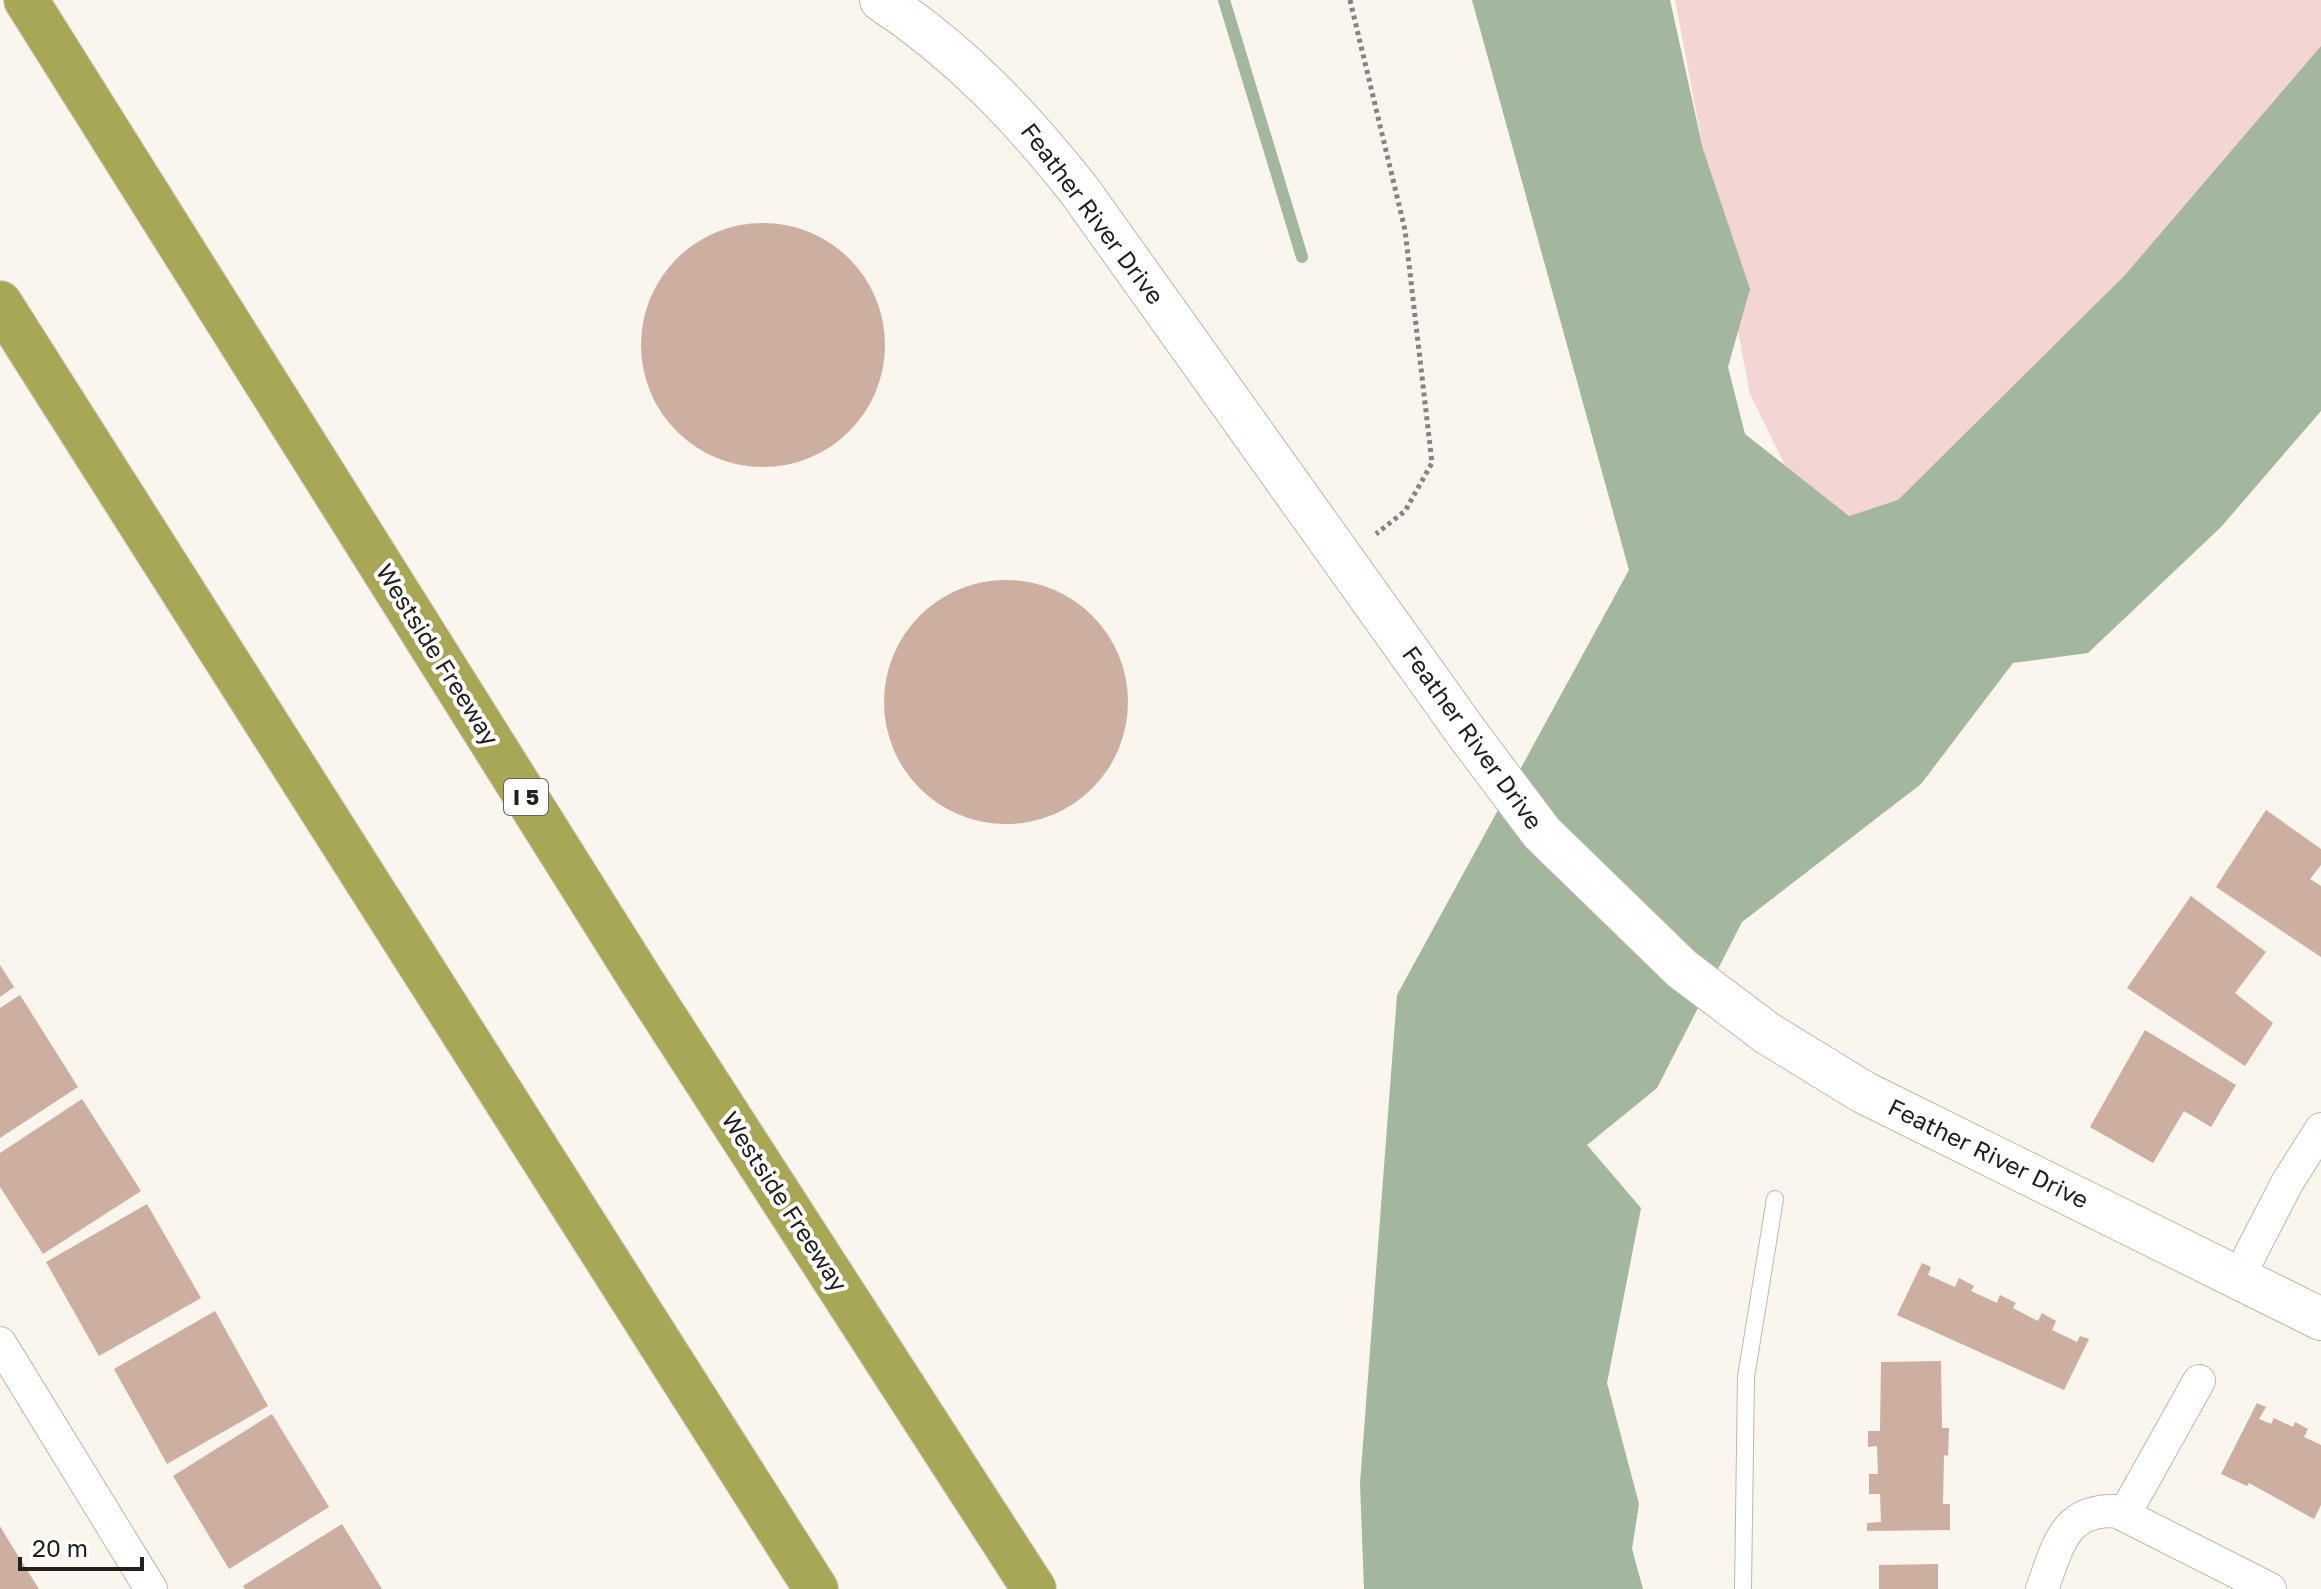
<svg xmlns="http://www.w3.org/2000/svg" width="2321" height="1589" viewBox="0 0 2321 1589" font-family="'Golos Text',sans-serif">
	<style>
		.green { fill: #f3d5d4 }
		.water { fill: #a3b69e }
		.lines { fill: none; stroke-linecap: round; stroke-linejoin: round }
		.stream { stroke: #a3b69e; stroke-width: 12 }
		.building { fill: #ccafa0 }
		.service-casing { stroke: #bdb8b0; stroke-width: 18 }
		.minor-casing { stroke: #bdb8b0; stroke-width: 34 }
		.tertiary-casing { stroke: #bdb8b0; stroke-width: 44 }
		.motorway-casing { stroke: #d3d3d2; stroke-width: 46 }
		.path { stroke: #87837e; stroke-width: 5; stroke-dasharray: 4 4; stroke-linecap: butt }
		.service { stroke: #fff; stroke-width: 16 }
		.minor { stroke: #fff; stroke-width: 32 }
		.tertiary { stroke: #fff; stroke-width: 42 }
		.motorway { stroke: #a7a755; stroke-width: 44 }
		.labels { text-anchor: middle; stroke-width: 8; stroke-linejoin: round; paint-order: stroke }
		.shield { fill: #fff; stroke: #656462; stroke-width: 2 }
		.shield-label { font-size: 22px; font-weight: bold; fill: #23211e }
		.street-label { font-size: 24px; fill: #23211e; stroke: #fff }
	</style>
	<rect width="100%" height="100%" fill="#faf5ed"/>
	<path class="green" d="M 1675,0 L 2321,0 L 2321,166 L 1970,505 L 1827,551 L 1750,394 Z"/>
	<path class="water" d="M 1472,0 L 1670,0 L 1703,149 L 1750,289 L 1728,367 L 1745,434 L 1849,516 L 1898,500 L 2125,275 L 2321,46 L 2321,411 L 2221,527 L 2088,653 L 2013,663 L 1921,784 L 1742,922 L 1657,1088 L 1587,1145 L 1641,1208 L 1607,1383 L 1639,1504 L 1632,1549 L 1643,1589 L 1364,1589 L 1360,1483 L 1397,995 L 1629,570 Z"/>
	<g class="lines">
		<path class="stream" d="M 1224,0 L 1302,257"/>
	</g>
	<path class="building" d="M641 345a122 122 0 1 1 244 0a122 122 0 1 1-244 0Z
		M884 702a122 122 0 1 1 244 0a122 122 0 1 1-244 0Z
		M 2266,810 L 2321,849 L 2321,865 L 2310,879 L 2321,886 L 2321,957 L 2216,887 Z
		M 2191,896 L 2266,952 L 2235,993 L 2273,1023 L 2245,1066 L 2127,988 Z
		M 0,965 L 14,987 L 0,997 Z
		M 20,995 L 78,1087 L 0,1138 L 0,1008 Z
		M 2145,1030 L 2236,1085 L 2211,1127 L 2184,1111 L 2153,1163 L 2090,1127 Z
		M 82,1099 L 141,1191 L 43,1254 L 0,1187 L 0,1153 Z
		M 147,1204 L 201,1298 L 99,1356 L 46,1262 Z
		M 1922,1263 L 1931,1267 L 1928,1275 L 1955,1287 L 1959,1278 L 1974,1286 L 1971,1291 L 1997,1303 L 2000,1295 L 2016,1303 L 2013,1308 L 2038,1321 L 2042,1313 L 2056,1321 L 2052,1330 L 2077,1342 L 2080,1336 L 2089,1339 L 2064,1390 L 1897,1315 Z
		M 215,1311 L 268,1406 L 167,1464 L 114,1369 Z
		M 1941,1361 L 1942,1428 L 1949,1428 L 1948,1456 L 1944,1455 L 1943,1504 L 1950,1504 L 1950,1530 L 1867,1531 L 1867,1523 L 1881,1522 L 1880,1494 L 1869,1494 L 1869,1474 L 1878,1474 L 1877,1446 L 1868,1447 L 1868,1431 L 1880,1431 L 1881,1362 Z
		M 2257,1403 L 2266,1407 L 2259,1419 L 2271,1424 L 2274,1418 L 2293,1427 L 2295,1422 L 2308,1429 L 2304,1437 L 2321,1445 L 2321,1505 L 2314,1519 L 2249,1483 L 2247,1486 L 2221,1474 Z
		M 272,1414 L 329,1507 L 229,1569 L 173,1476 Z
		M 342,1524 L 382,1589 L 245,1589 L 243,1586 Z
		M 0,1526 L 10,1543 L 39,1589 L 0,1589 Z
		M 1938,1564 L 1938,1589 L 1879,1589 L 1879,1565 Z"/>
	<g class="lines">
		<defs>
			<path id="service" d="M 1743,1589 L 1746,1377 L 1775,1199"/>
			<path id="minor" d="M 2238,1278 L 2287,1183 L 2321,1129
				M 0,1343 L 151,1589
				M 2124,1515 L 2199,1381
				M 2042,1589 C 2058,1547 2063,1509 2116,1511 L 2270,1589"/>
			<path id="tertiary" d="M 881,0 C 960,52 1021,117 1079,190 L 1469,736 L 1542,833 L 1682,969 L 1767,1033 L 1863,1092 L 2321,1319"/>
			<path id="motorway" d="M 26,0 L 641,980 L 1034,1589
				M 0,303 L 816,1589"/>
		</defs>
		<use href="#service" class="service-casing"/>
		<use href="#minor" class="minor-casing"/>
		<use href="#tertiary" class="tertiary-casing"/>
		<use href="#motorway" class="motorway-casing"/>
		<path class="path" d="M 1350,0 L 1405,230 L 1432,463 L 1405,511 L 1376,534"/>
		<use href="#service" class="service"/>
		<use href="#minor" class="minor"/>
		<use href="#tertiary" class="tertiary"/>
		<use href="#motorway" class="motorway"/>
	</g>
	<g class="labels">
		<rect class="shield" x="504" y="779" width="44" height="36" rx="6"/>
		<g class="shield-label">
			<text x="526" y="805">I 5</text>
		</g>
		<g class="street-label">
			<text transform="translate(1092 214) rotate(53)" y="8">Feather River Drive</text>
			<text transform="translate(437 655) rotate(58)" y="8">Westside Freeway</text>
			<text transform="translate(1472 738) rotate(54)" y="8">Feather River Drive</text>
			<text transform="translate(1988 1154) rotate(26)" y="8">Feather River Drive</text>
			<text transform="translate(784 1202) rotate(57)" y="8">Westside Freeway</text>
		</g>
	</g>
	<path d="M20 1557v12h122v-12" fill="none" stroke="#23211e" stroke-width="4"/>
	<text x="32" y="1557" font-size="24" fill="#23211e" stroke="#ffffff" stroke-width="6" paint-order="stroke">20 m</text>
</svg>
